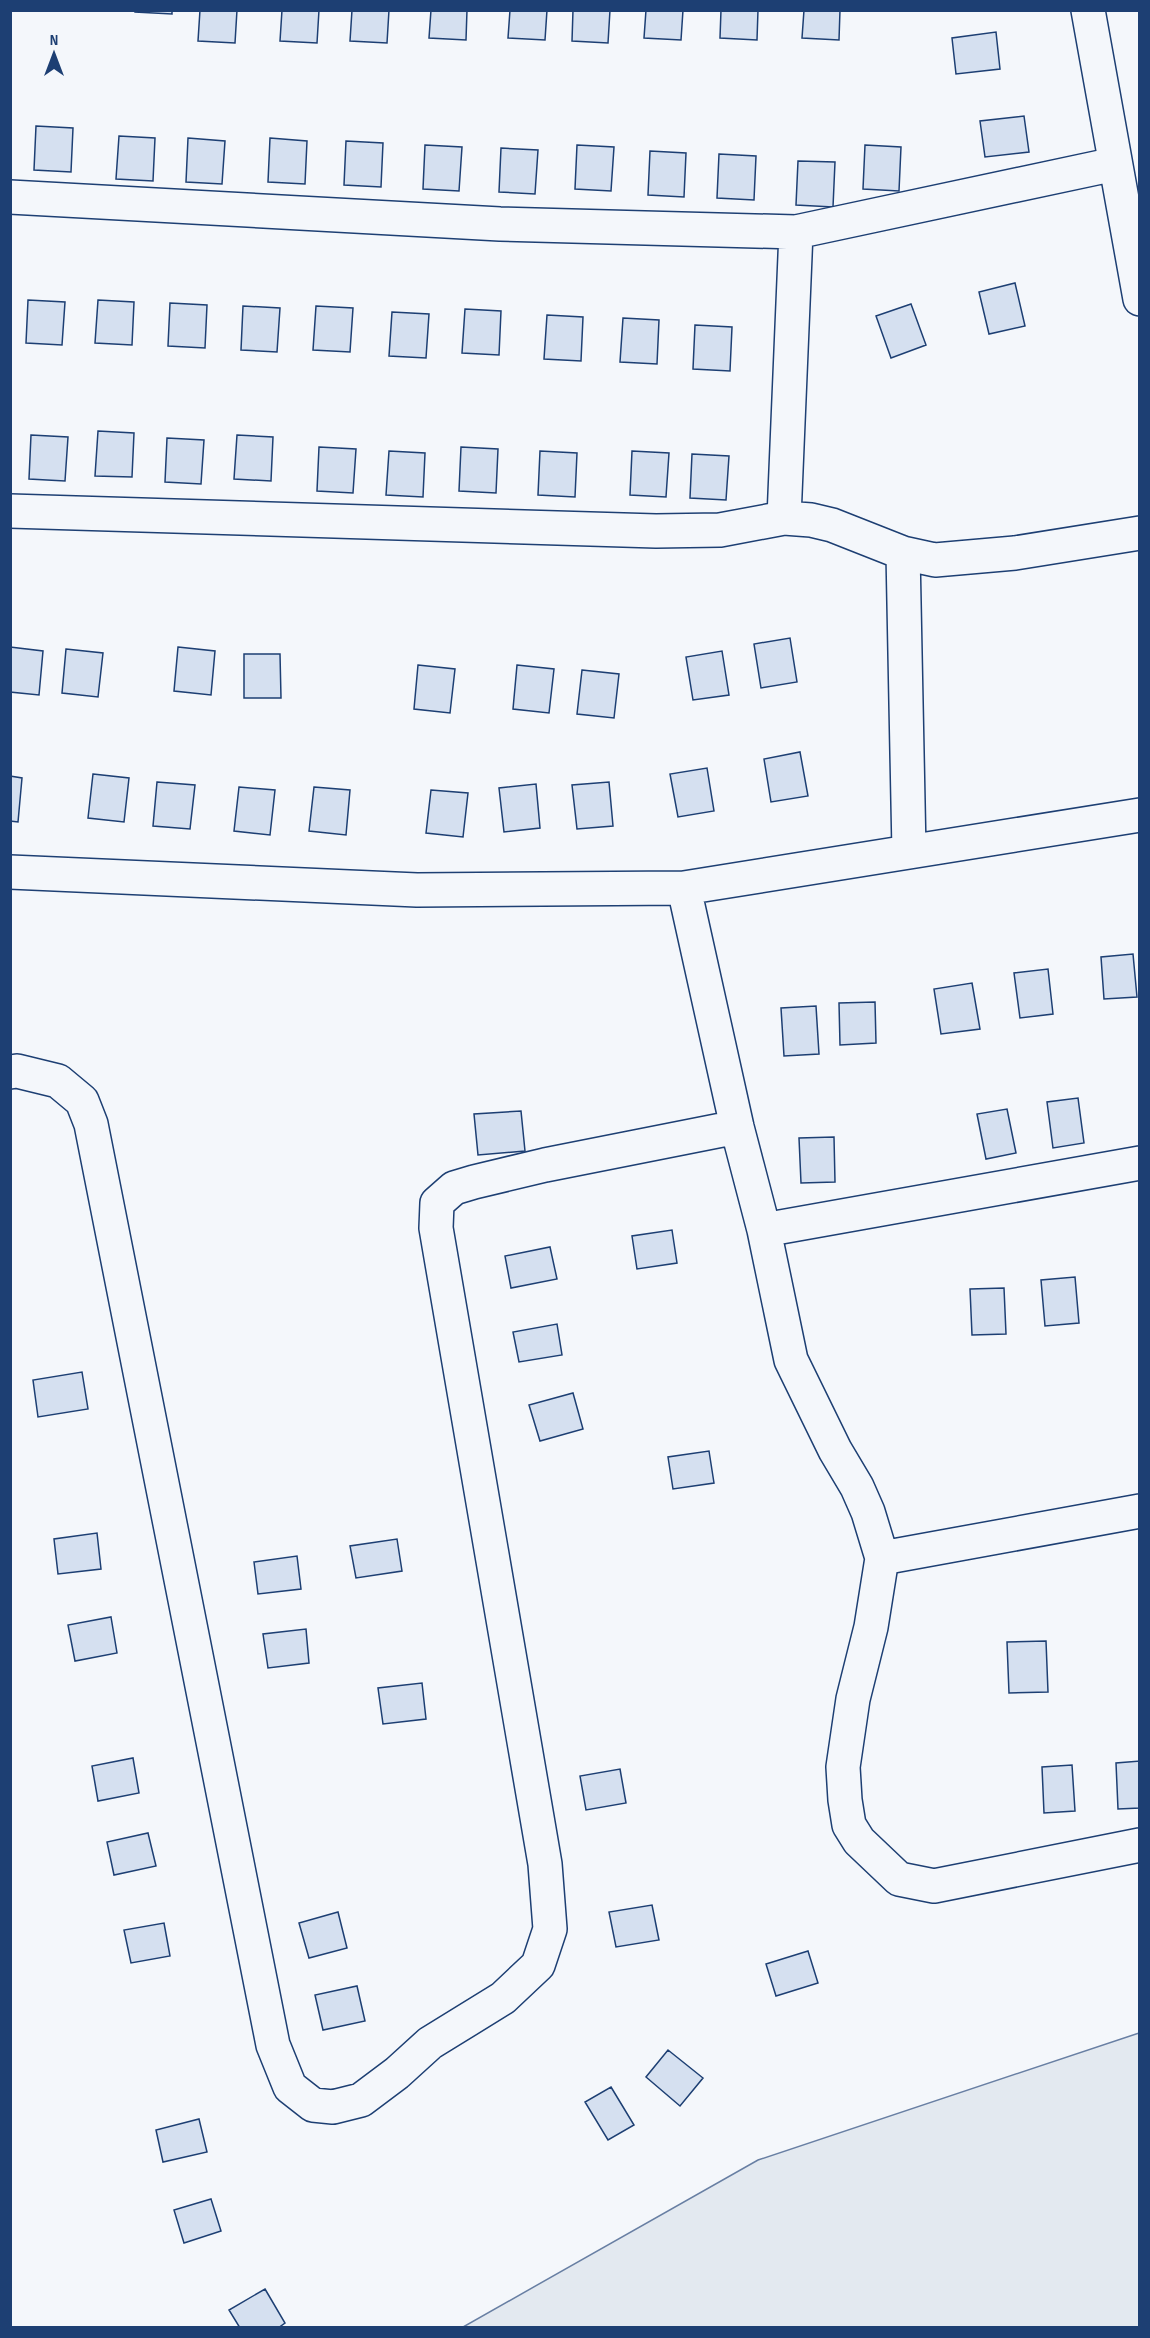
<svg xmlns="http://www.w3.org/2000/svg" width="1150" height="2338" viewBox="0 0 1150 2338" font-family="'Sofia Sans Condensed',sans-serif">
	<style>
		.green { fill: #e3e9f0; stroke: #687fa3; stroke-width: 1.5 }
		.building { fill: #d5e0f0; stroke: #1d3f73; stroke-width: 1.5 }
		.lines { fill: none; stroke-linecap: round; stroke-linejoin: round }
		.minor-casing { stroke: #1d3f73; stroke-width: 36 }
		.minor { stroke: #f4f7fb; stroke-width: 33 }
	</style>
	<rect width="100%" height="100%" fill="#f4f7fb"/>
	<path class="green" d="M 1139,2033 L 1139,2327 L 463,2327 L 758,2160 Z"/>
	<path class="building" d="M 135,10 L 172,10 L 172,14 L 135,12 Z
		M 200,10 L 237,10 L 235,43 L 198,41 Z
		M 282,10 L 319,10 L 317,43 L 280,41 Z
		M 352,10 L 389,10 L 387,43 L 350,41 Z
		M 431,10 L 467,10 L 466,40 L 429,38 Z
		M 510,10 L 547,10 L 545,40 L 508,38 Z
		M 573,10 L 610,10 L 608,43 L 572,41 Z
		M 646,10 L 683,10 L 681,40 L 644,38 Z
		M 721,10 L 758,10 L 757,40 L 720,38 Z
		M 804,10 L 840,10 L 839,40 L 802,38 Z
		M 996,32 L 1000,69 L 956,74 L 952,38 Z
		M 1024,116 L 1029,152 L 985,157 L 980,121 Z
		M 36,126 L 73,128 L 71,172 L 34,170 Z
		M 119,136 L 155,138 L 153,181 L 116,179 Z
		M 188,138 L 225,141 L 222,184 L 186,182 Z
		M 270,138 L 307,141 L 305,184 L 268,182 Z
		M 346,141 L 383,143 L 381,187 L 344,185 Z
		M 425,145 L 462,147 L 459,191 L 423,189 Z
		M 577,145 L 614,147 L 611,191 L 575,189 Z
		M 865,145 L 901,147 L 899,191 L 863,189 Z
		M 501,148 L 538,150 L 535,194 L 499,192 Z
		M 650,151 L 686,153 L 684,197 L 648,195 Z
		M 719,154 L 756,156 L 754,200 L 717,198 Z
		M 798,161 L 835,162 L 833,207 L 796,205 Z
		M 1015,283 L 1025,326 L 989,334 L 979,292 Z
		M 28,300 L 65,302 L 62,345 L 26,343 Z
		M 98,300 L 134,302 L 132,345 L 95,343 Z
		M 170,303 L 207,305 L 205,348 L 168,346 Z
		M 911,304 L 926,345 L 891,358 L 876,316 Z
		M 243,306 L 280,308 L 277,352 L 241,350 Z
		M 316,306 L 353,308 L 350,352 L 313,350 Z
		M 465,309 L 501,311 L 499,355 L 462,353 Z
		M 392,312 L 429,314 L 426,358 L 389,356 Z
		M 547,315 L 583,317 L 581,361 L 544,359 Z
		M 623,318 L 659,320 L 657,364 L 620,362 Z
		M 695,325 L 732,327 L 730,371 L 693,369 Z
		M 98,431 L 134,433 L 132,477 L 95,476 Z
		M 31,435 L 68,437 L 65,481 L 29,479 Z
		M 237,435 L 273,437 L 271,481 L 234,479 Z
		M 167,438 L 204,440 L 201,484 L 165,482 Z
		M 319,447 L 356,449 L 353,493 L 317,491 Z
		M 461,447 L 498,449 L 496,493 L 459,491 Z
		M 389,451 L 425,453 L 423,497 L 386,495 Z
		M 540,451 L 577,453 L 575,497 L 538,495 Z
		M 632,451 L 669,453 L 666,497 L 630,495 Z
		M 692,454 L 729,456 L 726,500 L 690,498 Z
		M 790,638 L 797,682 L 761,688 L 754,644 Z
		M 10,647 L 43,651 L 39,695 L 10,692 Z
		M 178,647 L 215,651 L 211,695 L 174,691 Z
		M 66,649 L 103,653 L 98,697 L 62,693 Z
		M 722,651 L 729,695 L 693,700 L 686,657 Z
		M 244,654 L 280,654 L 281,698 L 244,698 Z
		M 418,665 L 455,669 L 450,713 L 414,709 Z
		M 517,665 L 554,669 L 549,713 L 513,709 Z
		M 582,670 L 619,674 L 614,718 L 577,714 Z
		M 800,752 L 808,796 L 771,802 L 764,759 Z
		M 707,768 L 714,811 L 678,817 L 670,774 Z
		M 93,774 L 129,778 L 124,822 L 88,818 Z
		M 10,776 L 22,778 L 18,822 L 10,821 Z
		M 157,782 L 195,785 L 190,829 L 153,826 Z
		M 609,782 L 613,826 L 577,829 L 572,785 Z
		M 536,784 L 540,828 L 504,832 L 499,788 Z
		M 239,787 L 275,790 L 270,835 L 234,831 Z
		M 314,787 L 350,790 L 346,835 L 309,831 Z
		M 431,790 L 468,793 L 463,837 L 426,833 Z
		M 1133,954 L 1137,997 L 1104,999 L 1101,957 Z
		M 1048,969 L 1053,1014 L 1020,1018 L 1014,973 Z
		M 972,983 L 980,1029 L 941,1034 L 934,989 Z
		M 875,1002 L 876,1043 L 840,1045 L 839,1003 Z
		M 816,1006 L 819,1054 L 784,1056 L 781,1008 Z
		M 1078,1098 L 1084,1143 L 1053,1148 L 1047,1102 Z
		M 1007,1109 L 1016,1153 L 986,1159 L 977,1114 Z
		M 521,1111 L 525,1151 L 478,1155 L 474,1114 Z
		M 834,1137 L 835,1182 L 801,1183 L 799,1138 Z
		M 672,1230 L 677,1263 L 637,1269 L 632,1236 Z
		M 550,1247 L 557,1279 L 511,1288 L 505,1256 Z
		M 1075,1277 L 1079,1323 L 1045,1326 L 1041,1280 Z
		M 1004,1288 L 1006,1334 L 972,1335 L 970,1289 Z
		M 557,1324 L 562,1355 L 519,1362 L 513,1332 Z
		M 82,1372 L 88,1409 L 38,1417 L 33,1380 Z
		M 573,1393 L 583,1429 L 540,1441 L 529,1405 Z
		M 709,1451 L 714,1483 L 673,1489 L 668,1457 Z
		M 97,1533 L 101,1569 L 58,1574 L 54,1539 Z
		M 397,1539 L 402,1571 L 356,1578 L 350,1546 Z
		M 297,1556 L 301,1589 L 258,1594 L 254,1562 Z
		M 111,1617 L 117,1653 L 75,1661 L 68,1625 Z
		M 306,1629 L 309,1663 L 268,1668 L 263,1634 Z
		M 1046,1641 L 1048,1692 L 1009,1693 L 1007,1642 Z
		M 422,1683 L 426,1719 L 383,1724 L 378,1688 Z
		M 133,1758 L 139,1793 L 98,1801 L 92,1766 Z
		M 1140,1761 L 1140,1808 L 1118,1809 L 1116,1763 Z
		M 1072,1765 L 1075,1811 L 1044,1813 L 1042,1767 Z
		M 620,1769 L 626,1803 L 586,1810 L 580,1776 Z
		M 148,1833 L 156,1866 L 114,1875 L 107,1842 Z
		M 652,1905 L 659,1940 L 616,1947 L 609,1912 Z
		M 338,1912 L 347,1948 L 309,1958 L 299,1923 Z
		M 164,1923 L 170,1956 L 131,1963 L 124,1930 Z
		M 808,1951 L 818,1983 L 776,1996 L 766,1964 Z
		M 357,1986 L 365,2021 L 323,2030 L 315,1995 Z
		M 668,2050 L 703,2078 L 680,2106 L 646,2077 Z
		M 611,2087 L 634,2125 L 608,2140 L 585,2102 Z
		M 199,2119 L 207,2152 L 163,2162 L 156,2130 Z
		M 211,2199 L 221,2231 L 184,2243 L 174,2210 Z
		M 265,2289 L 285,2323 L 278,2328 L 240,2328 L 229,2310 Z"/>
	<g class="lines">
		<defs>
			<path id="minor" d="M 1088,10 L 1140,299
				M 10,197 L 500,224 L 796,232 L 1115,164
				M 10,511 L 656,531 L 720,530 L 784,518 L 811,520 L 832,525 L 903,553 L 935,560 L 1015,553 L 1140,533
				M 784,518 L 796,232
				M 903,553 L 909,852
				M 10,872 L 417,890 L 684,888 L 1140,815
				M 684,888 L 737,1127 L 764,1230 L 791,1360 L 835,1450 L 857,1487 L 868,1512 L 882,1558 L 871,1627 L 853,1699 L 843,1767 L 845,1800 L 849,1825 L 859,1841 L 899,1879 L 934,1886 L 1140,1845
				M 10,1072 L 17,1071 L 58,1081 L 82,1101 L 91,1124 L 273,2045 L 290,2087 L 313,2105 L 333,2107 L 361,2100 L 397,2073 L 430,2043 L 503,1998 L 538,1965 L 550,1929 L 545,1864 L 436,1228 L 437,1203 L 454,1188 L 474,1182 L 545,1165 L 737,1127
				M 764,1230 L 1140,1163
				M 882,1558 L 1140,1511"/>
		</defs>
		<use href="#minor" class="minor-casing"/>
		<use href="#minor" class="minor"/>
	</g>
	<rect width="1150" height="2338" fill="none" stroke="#1d3f73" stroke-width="24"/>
	<g transform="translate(54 54)" stroke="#f4f7fb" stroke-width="4.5" paint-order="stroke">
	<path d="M0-4.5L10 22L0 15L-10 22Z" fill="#1d3f73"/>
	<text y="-9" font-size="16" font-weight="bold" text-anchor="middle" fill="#1d3f73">N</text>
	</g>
</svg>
